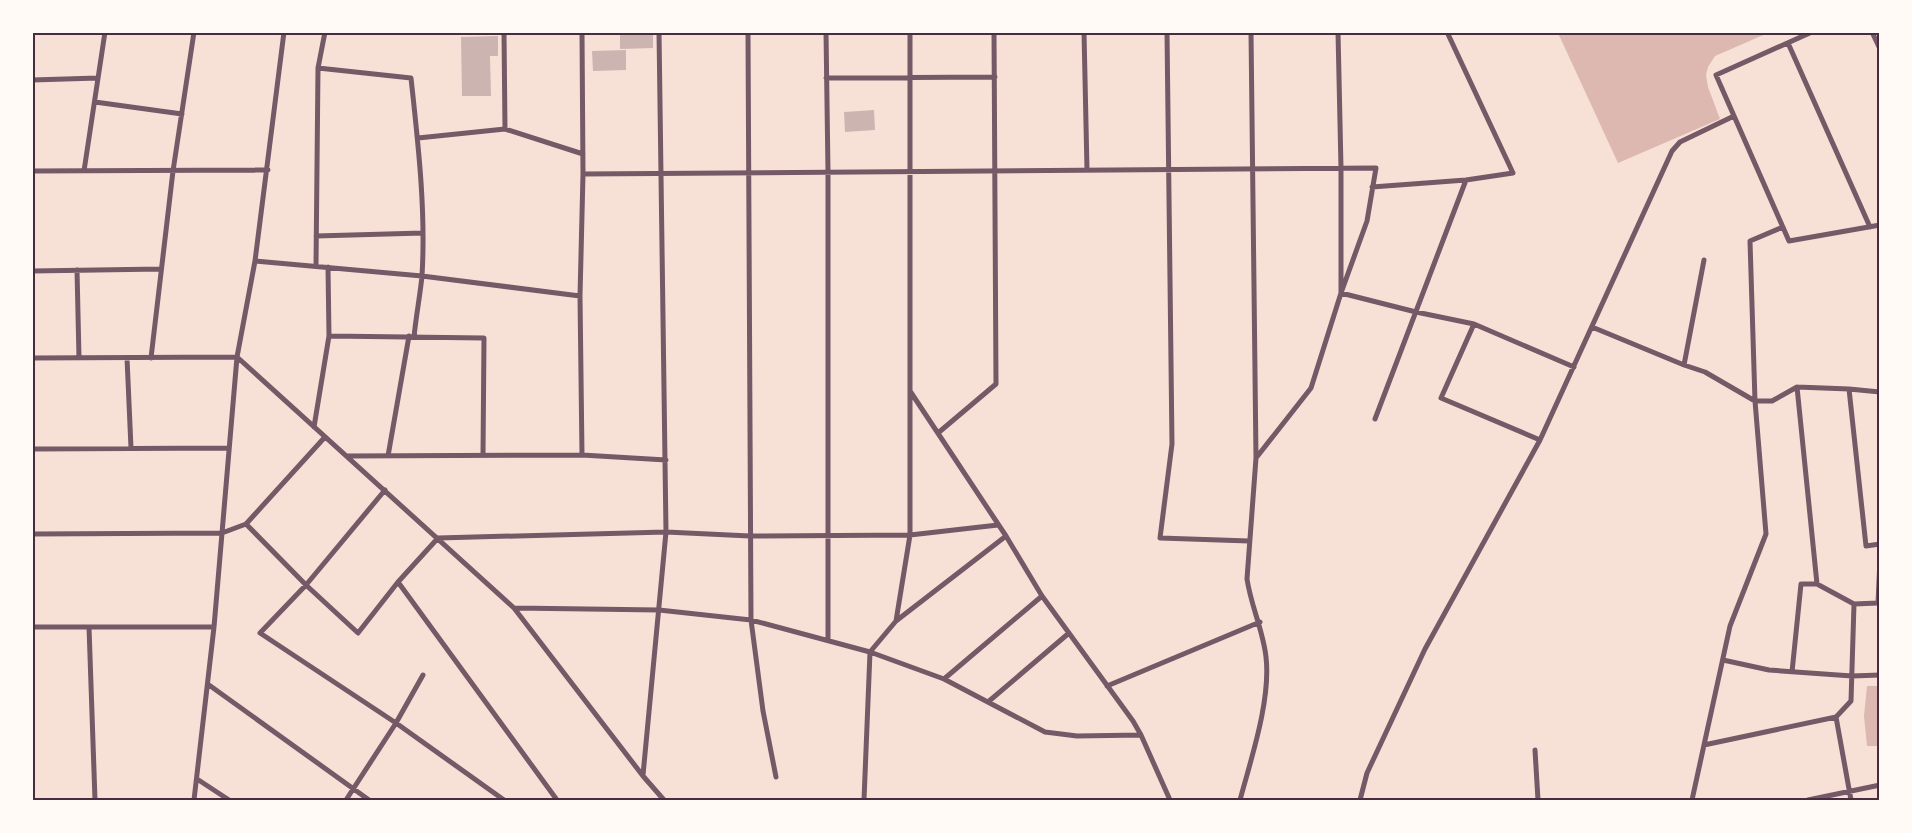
<svg xmlns="http://www.w3.org/2000/svg" width="1912" height="833" viewBox="0 0 1912 833" font-family="'Zilla Slab',serif">
	<style>
		.water { fill: #dcb8b0 }
		.building { fill: #ccb4b1 }
		.lines { fill: none; stroke-linecap: round; stroke-linejoin: round }
		.minor { stroke: #755966; stroke-width: 5 }
		.neatline { fill: none; stroke: #4a2c40; stroke-width: 2 }
	</style>
	<rect width="100%" height="100%" fill="#f7e1d7"/>
	<path class="water" d="M 1558,33 L 1768,33 L 1715,56 L 1708,67 L 1706,75 L 1708,87 L 1720,119 L 1618,163 Z
		M 1867,686 L 1879,686 L 1879,746 L 1867,746 L 1864,716 Z"/>
	<path class="building" d="M 620,32 L 653,32 L 653,48 L 620,49 Z
		M 498,36 L 498,56 L 490,56 L 491,96 L 462,96 L 461,37 Z
		M 626,50 L 626,70 L 593,71 L 592,51 Z
		M 874,110 L 875,130 L 845,132 L 844,112 Z"/>
	<g class="lines">
		<path class="minor" d="M 504,32 L 505,129
			M 582,32 L 583,174 L 580,296 L 582,455
			M 748,32 L 751,620 L 763,711 L 776,777
			M 826,32 L 828,172 L 828,640
			M 1084,32 L 1087,170
			M 1167,32 L 1172,444 L 1160,538 L 1249,541
			M 1338,32 L 1341,168 L 1341,293 L 1416,312 L 1474,324 L 1574,367
			M 1812,32 L 1716,75 L 1789,241 L 1880,225
			M 1872,32 L 1880,49
			M 1788,43 L 1870,227
			M 318,68 L 411,78 C 418,143 426,210 422,276 C 420,296 416,316 414,337
			M 826,78 L 995,77
			M 32,80 L 98,78
			M 95,102 L 182,114
			M 418,138 L 505,129 L 583,154
			M 32,171 L 268,170
			M 84,171 L 105,32
			M 583,174 L 1376,168 L 1367,221 L 1341,293 L 1311,388 L 1256,458
			M 1372,187 L 1466,180 L 1513,173 L 1447,32
			M 316,236 L 423,233
			M 255,261 L 422,276 L 580,296
			M 316,266 L 318,68 L 325,32
			M 77,270 L 79,358
			M 32,271 L 161,269
			M 1474,324 L 1441,398 L 1540,440
			M 1592,327 L 1684,365 L 1705,372 L 1755,401 L 1772,401 L 1797,387 L 1849,389 L 1880,392
			M 329,336 L 484,338 L 483,455
			M 32,358 L 237,357 L 514,608 L 643,776 L 664,800
			M 127,358 L 131,448
			M 151,358 L 173,171 L 194,32
			M 1684,365 L 1704,260
			M 1797,387 L 1817,584
			M 1849,389 L 1866,546 L 1880,544
			M 910,391 L 1006,536 L 1042,596 L 1133,721 L 1141,735 L 1170,800
			M 1375,419 L 1466,180
			M 314,427 L 329,336 L 328,267
			M 938,433 L 996,384 L 994,32
			M 32,449 L 229,448
			M 347,456 L 582,455 L 666,460
			M 388,456 L 409,336
			M 385,490 L 306,585 L 260,633 L 396,723 L 504,800
			M 246,524 L 306,585 L 358,633 L 398,582 L 438,538 L 666,532 L 750,536 L 910,535 L 998,525
			M 32,534 L 222,533 L 246,524 L 325,437
			M 398,582 L 557,800
			M 514,608 L 659,610 L 751,620 L 870,652 L 944,679 L 1045,732 L 1077,736 L 1141,735
			M 896,621 L 1006,536
			M 32,627 L 214,627
			M 89,627 L 95,800
			M 1723,660 L 1769,670 L 1852,676 L 1880,675
			M 1792,672 L 1801,584 L 1817,584 L 1854,604 L 1878,603 L 1880,559
			M 944,679 L 1042,596
			M 209,685 L 369,800
			M 1107,686 L 1260,622
			M 988,702 L 1069,633
			M 1836,717 L 1851,800
			M 1704,745 L 1836,717 L 1851,701 L 1854,604
			M 1535,750 L 1538,800
			M 643,775 L 666,532 L 659,32
			M 197,779 L 229,800
			M 194,800 L 214,627 L 237,357 L 255,261 L 284,32
			M 346,800 L 396,723 L 423,675
			M 864,800 L 870,652 L 896,621 L 910,535 L 910,32
			M 1240,800 C 1251,759 1271,700 1266,657 C 1263,630 1251,606 1247,579 L 1256,458 L 1251,32
			M 1360,800 L 1367,773 L 1425,649 L 1540,440 L 1672,151 L 1680,142 L 1734,116
			M 1692,800 L 1730,626 L 1766,534 L 1755,401 L 1750,241 L 1783,227
			M 1808,800 L 1880,785"/>
	</g>
	<rect width="1912" height="833" fill="none" stroke="#fffaf5" stroke-width="68"/>
	<rect x="34" y="34" width="1844" height="765" class="neatline"/>
</svg>
